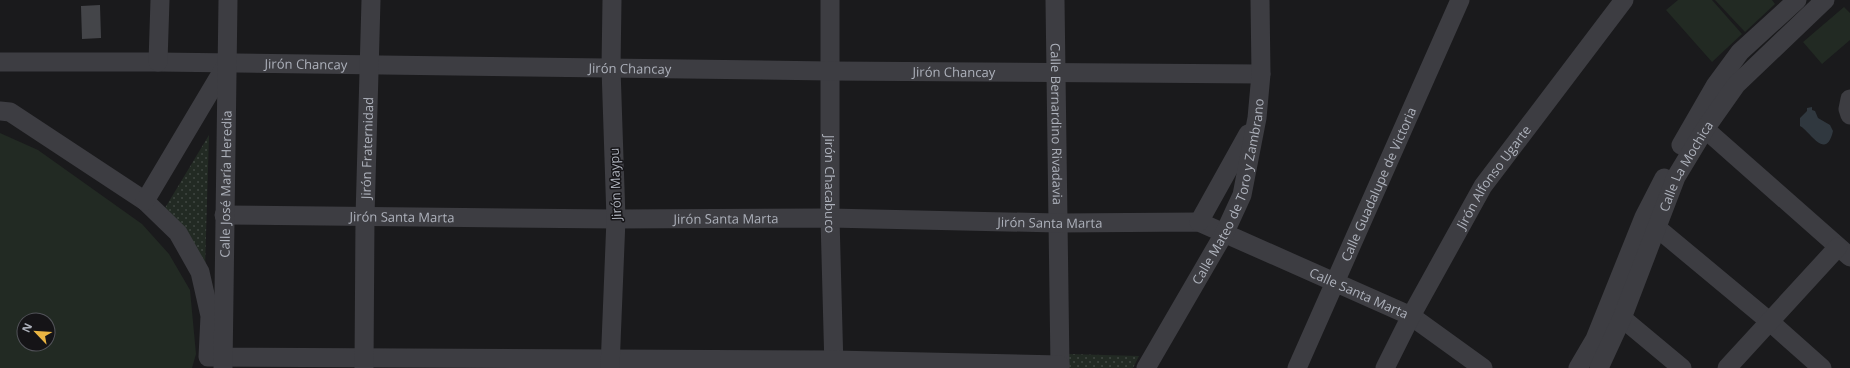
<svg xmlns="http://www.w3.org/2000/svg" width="1850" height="368" viewBox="0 0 1850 368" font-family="'Open Sans',sans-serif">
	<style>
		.grass { fill: #222a23; fill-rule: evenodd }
		.park { fill: url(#park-dots) }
		.water { fill: #30383f }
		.building { fill: #444549 }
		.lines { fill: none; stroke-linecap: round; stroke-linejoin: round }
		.minor { stroke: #3d3d42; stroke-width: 19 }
		.labels { text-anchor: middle; stroke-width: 3; stroke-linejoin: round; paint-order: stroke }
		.street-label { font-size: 13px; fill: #adb1bb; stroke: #151417 }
	</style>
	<defs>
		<pattern id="park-dots" width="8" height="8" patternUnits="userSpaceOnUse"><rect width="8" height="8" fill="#222a23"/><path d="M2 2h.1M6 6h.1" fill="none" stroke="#3f4641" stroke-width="1.8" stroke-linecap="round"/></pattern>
	</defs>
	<rect width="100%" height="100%" fill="#1a1a1c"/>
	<path class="grass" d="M 1678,0 L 1712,0 L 1742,34 L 1712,62 L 1666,10 Z
		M 1715,0 L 1772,0 L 1775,4 L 1745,32 Z
		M 1844,7 L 1850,13 L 1850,40 L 1822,64 L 1803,42 Z
		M 0,133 L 38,150 L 142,224 L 169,254 L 190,290 L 196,354 L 192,368 L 0,368 ZM 24,320 L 48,320 L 48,344 L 24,344 Z"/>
	<path class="park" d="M 209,135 L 205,269 L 162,213 Z
		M 1069,354 L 1139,356 L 1133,368 L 1068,368 Z"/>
	<path class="water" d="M 1812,107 L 1812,110 L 1815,111 L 1818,118 L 1830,125 L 1833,131 C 1826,162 1809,130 1800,126 L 1800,118 L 1807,111 L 1807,108 Z"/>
	<path class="building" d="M 100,5 L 101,38 L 82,39 L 81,6 Z"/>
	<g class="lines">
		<g class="minor">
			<path id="s1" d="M 830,0 L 830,218 L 834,368"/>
			<path id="s2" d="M 1055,0 L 1060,368"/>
			<path id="s3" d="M 0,62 L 158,62 L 830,71 L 1261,74"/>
			<path d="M 158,62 L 160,0"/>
			<path d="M 1850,99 L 1848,109 L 1850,115"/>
			<path d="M 0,111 L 10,112 L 145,201 L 178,233 L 200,272 L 210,316 L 208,357 L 834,360 L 1060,365"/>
			<path d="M 1705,129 L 1850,257"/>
			<path d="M 1681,145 L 1715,86 L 1740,52 L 1797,0"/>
			<path d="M 145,201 L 226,65"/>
			<path id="s4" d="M 224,215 L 616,219 L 830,218 L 1057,223 L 1199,222 L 1411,316 L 1483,368"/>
			<path d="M 1199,222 L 1248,134"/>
			<path d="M 1656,227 L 1769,321 L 1822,368"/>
			<path d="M 1622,318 L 1682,368"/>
			<path id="s5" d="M 223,368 L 228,0"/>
			<path id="s6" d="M 364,368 L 365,217 L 371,0"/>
			<path d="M 610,368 L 616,219 L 611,68 L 612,0"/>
			<path id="s7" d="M 1146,368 L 1225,232 L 1242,195 L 1257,118 L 1261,74 L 1260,0"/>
			<path id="s8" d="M 1297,368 L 1460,0"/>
			<path id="s9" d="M 1385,368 L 1411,316 L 1483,186 L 1624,0"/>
			<path d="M 1578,368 L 1595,339 L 1644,217 L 1664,178"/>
			<path id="s10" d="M 1599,368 L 1622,318 L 1676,177 L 1705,129 L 1736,85 L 1825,0"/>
			<path d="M 1727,368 L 1838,247"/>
		</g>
	</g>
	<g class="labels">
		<g class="street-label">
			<text dy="5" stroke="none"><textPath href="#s3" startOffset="306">Jirón Chancay</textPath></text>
			<text dy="5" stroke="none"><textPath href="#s3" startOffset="630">Jirón Chancay</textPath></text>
			<text dy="5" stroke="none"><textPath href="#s3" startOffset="954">Jirón Chancay</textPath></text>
			<text dy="5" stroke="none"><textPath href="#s2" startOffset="124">Calle Bernardino Rivadavia</textPath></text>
			<text dy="5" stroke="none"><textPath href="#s6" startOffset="220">Jirón Fraternidad</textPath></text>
			<text dy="5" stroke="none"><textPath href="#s10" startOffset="220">Calle La Mochica</textPath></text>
			<text dy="5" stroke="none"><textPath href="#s9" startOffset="220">Jirón Alfonso Ugarte</textPath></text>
			<text dy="5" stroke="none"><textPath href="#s5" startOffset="184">Calle José María Heredia</textPath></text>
			<text transform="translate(615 184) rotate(-92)" y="5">Jirón Maypu</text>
			<text dy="5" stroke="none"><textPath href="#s1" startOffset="184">Jirón Chacabuco</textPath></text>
			<text dy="5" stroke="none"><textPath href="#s8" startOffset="201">Calle Guadalupe de Victoria</textPath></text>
			<text dy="5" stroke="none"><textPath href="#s7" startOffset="197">Calle Mateo de Toro y Zambrano</textPath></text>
			<text dy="5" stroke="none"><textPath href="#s4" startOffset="178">Jirón Santa Marta</textPath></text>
			<text dy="5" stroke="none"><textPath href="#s4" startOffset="502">Jirón Santa Marta</textPath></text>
			<text dy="5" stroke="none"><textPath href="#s4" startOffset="826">Jirón Santa Marta</textPath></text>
			<text dy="5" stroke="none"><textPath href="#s4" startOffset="1150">Calle Santa Marta</textPath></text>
		</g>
	</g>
	<g transform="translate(36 332) rotate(295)"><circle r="19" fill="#151417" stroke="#525359"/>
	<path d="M0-3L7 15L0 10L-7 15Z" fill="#eab543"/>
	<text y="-6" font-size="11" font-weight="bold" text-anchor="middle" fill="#adb1bb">N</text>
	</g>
</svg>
